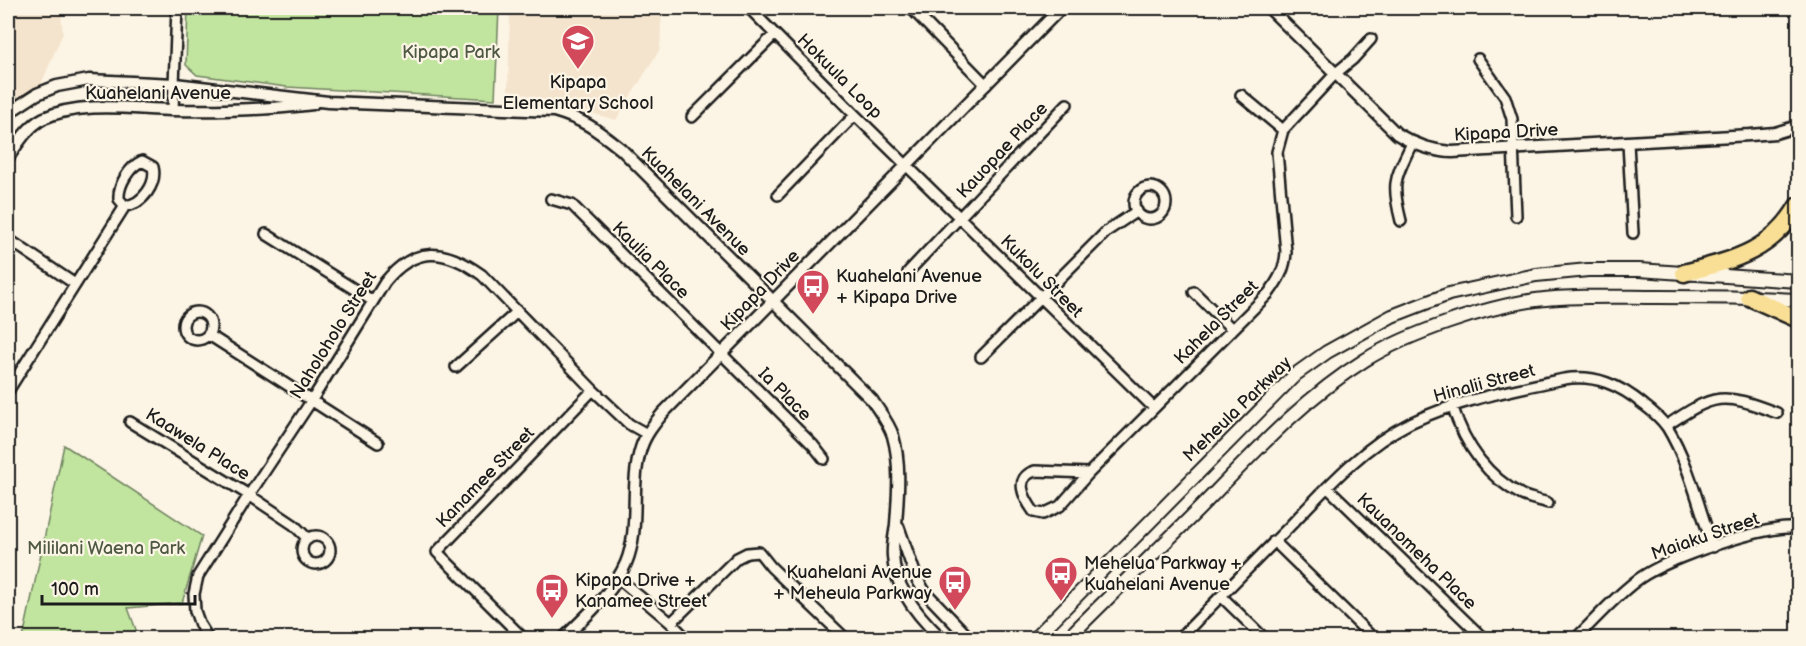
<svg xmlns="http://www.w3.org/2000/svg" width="1806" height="646" viewBox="0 0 1806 646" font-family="'Balsamiq Sans',sans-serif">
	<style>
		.built { fill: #f5e4cd }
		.green { fill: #c1e59f; stroke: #6e805e; stroke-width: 1.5 }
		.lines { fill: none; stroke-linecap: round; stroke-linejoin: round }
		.minor-casing { stroke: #1c1c1c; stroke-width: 14 }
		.tertiary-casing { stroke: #1c1c1c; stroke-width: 15 }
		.secondary-casing { stroke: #1c1c1c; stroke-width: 16 }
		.motorway-casing { stroke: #1c1c1c; stroke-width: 21 }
		.minor { stroke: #fcf5e5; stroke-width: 9 }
		.tertiary { stroke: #fcf5e5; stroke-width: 10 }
		.secondary { stroke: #fcf5e5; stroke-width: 12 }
		.motorway { stroke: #f9df96; stroke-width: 16 }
		.labels { text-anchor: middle; stroke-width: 4.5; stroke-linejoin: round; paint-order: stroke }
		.park-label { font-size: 18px; fill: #4e5843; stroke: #fcf5e5 }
		.street-label { font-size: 18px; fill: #1c1c1c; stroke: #fcf5e5 }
		.poi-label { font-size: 18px; fill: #1c1c1c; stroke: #fcf5e5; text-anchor: start }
	</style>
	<rect width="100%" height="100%" fill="#fcf5e5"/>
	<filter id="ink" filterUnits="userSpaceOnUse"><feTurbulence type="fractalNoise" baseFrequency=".0167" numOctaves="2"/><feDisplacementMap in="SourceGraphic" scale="12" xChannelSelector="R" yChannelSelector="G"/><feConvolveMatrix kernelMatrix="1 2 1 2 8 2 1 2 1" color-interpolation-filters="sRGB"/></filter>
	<g filter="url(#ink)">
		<path class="built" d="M 8,8 L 51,8 L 61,14 L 63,33 L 37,94 L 8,117 Z
			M 510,8 L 662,8 L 660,49 L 616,120 L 508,90 Z"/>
		<path class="green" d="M 188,8 L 499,8 L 495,99 L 287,87 L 197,75 L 186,65 Z
			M 64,445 L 202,536 L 182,603 L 128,608 L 139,638 L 23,638 Z"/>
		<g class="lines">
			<defs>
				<path id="minor" d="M 749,8 L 855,115 L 1154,408
					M 911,8 L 986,85
					M 1478,59 L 1505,97 L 1512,119 L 1516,216
					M 1241,95 L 1283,130
					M 173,110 L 177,8
					M 692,117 L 775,34
					M 1628,143 L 1633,233
					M1134 203a16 16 0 1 1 32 0a16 16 0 1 1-32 0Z
					M 778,195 L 855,115
					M 551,199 L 572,205 L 813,445 L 824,459
					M 1401,221 C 1391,182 1395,179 1412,143
					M 266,234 L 373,301
					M 8,239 L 75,284
					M 908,272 L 1067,104
					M 1194,292 L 1232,329
					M183 326a14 14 0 1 1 28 0a14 14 0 1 1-28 0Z
					M 209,335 L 378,443
					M 981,357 L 1107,231 L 1137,211
					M 456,367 L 518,311
					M 8,391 L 125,206 C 143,204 157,184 153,167 L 142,161 C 129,167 118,185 119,199 L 125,206
					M 1452,405 C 1464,443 1485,476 1522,495 C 1530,499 1540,500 1548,503
					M 130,422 L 249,495 L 294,525 L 308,539
					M 1666,426 C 1715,393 1722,392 1777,413
					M 1089,473 L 1035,471 C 1013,478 1024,498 1034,512 L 1043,514 L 1060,506 L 1089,473 L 1269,293 C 1279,279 1285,269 1286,252 L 1277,152 L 1283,130 L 1336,73 L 1353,59 L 1371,39
					M 1327,487 L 1483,638
					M302 550a14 14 0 1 1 28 0a14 14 0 1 1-28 0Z
					M 1274,541 L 1373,638
					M 618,578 L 671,623
					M 1221,596 L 1264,638
					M 208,638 L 200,625 L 195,611 L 194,594 L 198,576 L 249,495 L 312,400 L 385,282 C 415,245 445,248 482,275 L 593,390 L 629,424 L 647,434
					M 523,638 L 437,552 L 593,390
					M 686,638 L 671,623 L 737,558 L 747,553 L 759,552 L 771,567 L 845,638
					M 1180,638 C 1216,601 1252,564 1289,527 C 1325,489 1362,447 1410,423 C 1458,400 1512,390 1564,379 C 1595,374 1620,385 1644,405 C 1652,411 1661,419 1667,427 C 1689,463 1699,508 1713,547
					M 1576,638 C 1597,618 1616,595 1640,578 C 1669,558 1764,525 1798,528"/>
				<path id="tertiary" d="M 1269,8 L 1397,134 C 1415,145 1431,151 1452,152 L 1750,135 L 1775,133 L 1798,126
					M 8,117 L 14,109 L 37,94 L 57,86 L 89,80 L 175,84 L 328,102 L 554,111 C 585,120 597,130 621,149 L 872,400 C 879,411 889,423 893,436 C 901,464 898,495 896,524 C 895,534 892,545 893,556 C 894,588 919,617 941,638
					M 8,158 C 17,144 28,126 44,118 C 82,101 131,109 171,110 C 218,111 266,110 313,104
					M 898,526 L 916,577 L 924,591 L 969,638
					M 564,638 C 586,616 613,593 626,563 C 641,527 629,485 641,448 C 645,435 654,424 663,413 C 795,278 929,143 1061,8"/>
				<path id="secondary" d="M 1035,638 L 1296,374 L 1327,352 L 1392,316 L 1449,294 L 1536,275 L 1588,270 L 1639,270 L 1798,281
					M 1068,638 C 1111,594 1156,552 1200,508 C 1252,455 1301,400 1365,360 C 1408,333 1486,307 1536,300 C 1576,295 1618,297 1658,297 C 1705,297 1752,297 1798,300"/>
				<path id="motorway" d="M 1684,273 C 1733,260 1771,252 1798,206
					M 1749,297 L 1798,319"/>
			</defs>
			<use href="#minor" class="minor-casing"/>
			<use href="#tertiary" class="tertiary-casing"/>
			<use href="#secondary" class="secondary-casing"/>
			<use href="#motorway" class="motorway-casing"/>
			<use href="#minor" class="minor"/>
			<use href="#tertiary" class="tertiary"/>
			<use href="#secondary" class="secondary"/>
			<use href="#motorway" class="motorway"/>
		</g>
	</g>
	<defs>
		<symbol id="school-pin" viewBox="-11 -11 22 30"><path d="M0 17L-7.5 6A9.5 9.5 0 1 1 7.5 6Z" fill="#d1495b" stroke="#fcf5e5"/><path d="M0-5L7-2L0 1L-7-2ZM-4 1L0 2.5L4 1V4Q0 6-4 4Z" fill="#fff"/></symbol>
		<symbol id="bus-pin" viewBox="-11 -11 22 30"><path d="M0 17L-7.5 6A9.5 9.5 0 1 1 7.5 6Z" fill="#d1495b" stroke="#fcf5e5"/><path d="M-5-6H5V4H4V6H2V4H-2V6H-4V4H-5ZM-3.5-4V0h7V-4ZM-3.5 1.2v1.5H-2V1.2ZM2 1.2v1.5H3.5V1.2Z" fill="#fff"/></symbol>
	</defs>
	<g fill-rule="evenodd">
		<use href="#school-pin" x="559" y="22" width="38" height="52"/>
		<use href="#bus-pin" x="794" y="267" width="38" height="52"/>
		<use href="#bus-pin" x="1042" y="554" width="38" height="52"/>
		<use href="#bus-pin" x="936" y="563" width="38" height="52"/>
		<use href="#bus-pin" x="533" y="571" width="38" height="52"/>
	</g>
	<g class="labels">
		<g class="park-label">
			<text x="451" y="58">Kipapa Park</text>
			<text x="106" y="554">Mililani Waena Park</text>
		</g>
		<g class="street-label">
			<text transform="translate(840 76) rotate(45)" y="6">Hokuula Loop</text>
			<text x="158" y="99">Kuahelani Avenue</text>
			<text transform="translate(1506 132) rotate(-3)" y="6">Kipapa Drive</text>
			<text transform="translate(1002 150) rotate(-47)" y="6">Kauopae Place</text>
			<text transform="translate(696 201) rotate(45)" y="6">Kuahelani Avenue</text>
			<text transform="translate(651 260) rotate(45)" y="6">Kaulia Place</text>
			<text transform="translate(1042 276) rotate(45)" y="6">Kukolu Street</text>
			<text transform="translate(760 290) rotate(-46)" y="6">Kipapa Drive</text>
			<text transform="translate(1216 322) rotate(-45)" y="6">Kahela Street</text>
			<text transform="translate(333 335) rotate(-58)" y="6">Naholoholo Street</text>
			<text transform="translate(1484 383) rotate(-15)" y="6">Hinalii Street</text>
			<text transform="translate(785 394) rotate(45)" y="6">Ia Place</text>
			<text transform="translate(1237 409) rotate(-44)" y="6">Meheula Parkway</text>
			<text transform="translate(198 444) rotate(32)" y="6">Kaawela Place</text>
			<text transform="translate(485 477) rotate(-46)" y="6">Kanamee Street</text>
			<text transform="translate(1705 536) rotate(-19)" y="6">Maiaku Street</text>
			<text transform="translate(1417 551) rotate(44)" y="6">Kauanomeha Place</text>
		</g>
		<g class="poi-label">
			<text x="578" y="88" text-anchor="middle">Kipapa<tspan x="578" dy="21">Elementary School</tspan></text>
			<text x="836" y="282">Kuahelani Avenue<tspan x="836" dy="21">+ Kipapa Drive</tspan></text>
			<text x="1084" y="569">Mehelua Parkway +<tspan x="1084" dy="21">Kuahelani Avenue</tspan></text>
			<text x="932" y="578" text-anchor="end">Kuahelani Avenue<tspan x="932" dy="21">+ Meheula Parkway</tspan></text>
			<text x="575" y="586">Kipapa Drive +<tspan x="575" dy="21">Kanamee Street</tspan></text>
		</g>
	</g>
	<rect width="1806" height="646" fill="none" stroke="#fcf5e5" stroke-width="30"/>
	<rect x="15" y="15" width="1776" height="616" fill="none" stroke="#1c1c1c" stroke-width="2" filter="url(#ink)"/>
	<path d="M42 595v9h153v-9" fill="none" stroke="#1c1c1c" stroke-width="3"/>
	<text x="51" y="595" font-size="18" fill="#1c1c1c" stroke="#fcf5e5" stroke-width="4.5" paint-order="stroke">100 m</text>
</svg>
